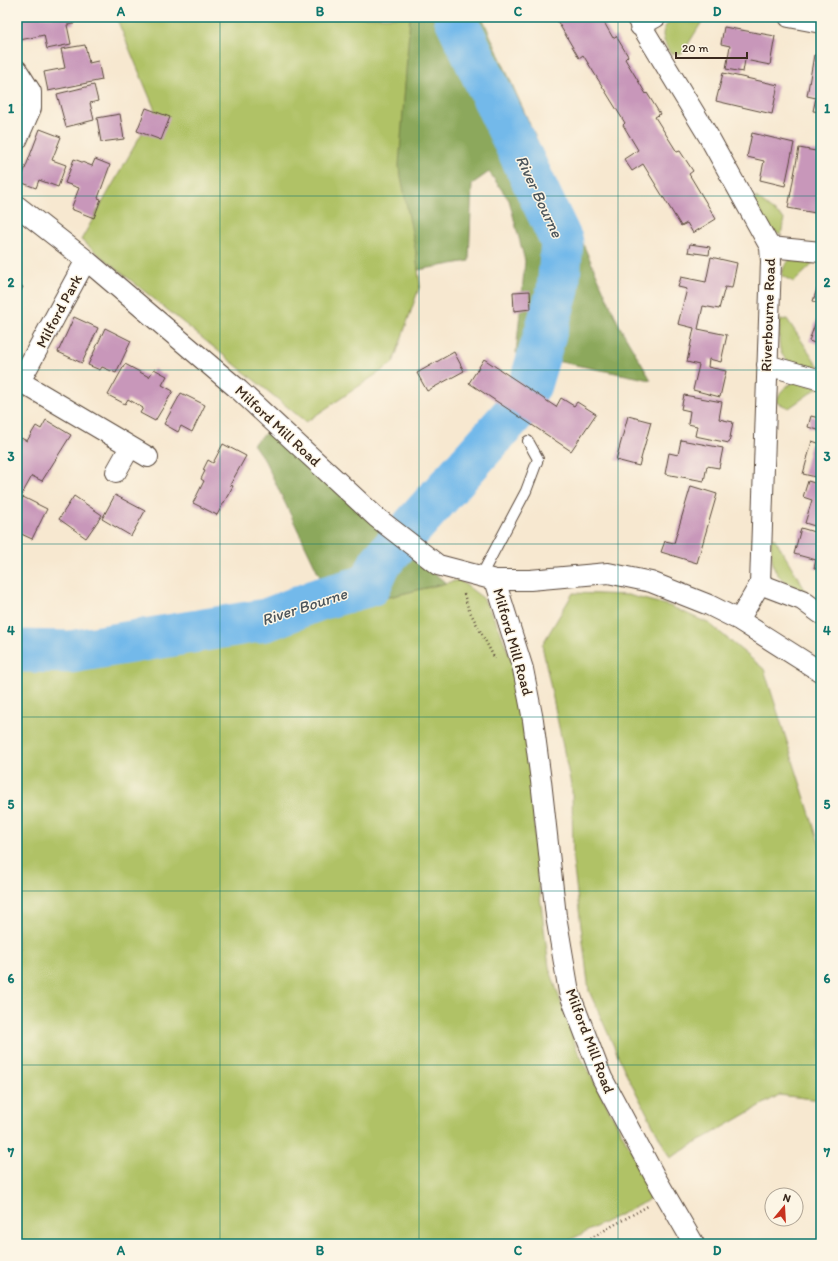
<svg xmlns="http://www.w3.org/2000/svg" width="838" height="1261" viewBox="0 0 838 1261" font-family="Itim,sans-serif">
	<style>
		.green { fill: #b0c266; stroke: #767642 }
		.forest { fill: #8ca85b; stroke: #64693c }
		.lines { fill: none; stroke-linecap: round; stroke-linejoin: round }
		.river { stroke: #73b9ea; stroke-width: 43 }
		.building { fill: #c897ba }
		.service-casing { stroke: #574639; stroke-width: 12 }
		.minor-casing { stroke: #574639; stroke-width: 22 }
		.path { stroke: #574639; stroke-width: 2.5; stroke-dasharray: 1 3; stroke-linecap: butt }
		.service { stroke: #fff; stroke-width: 10 }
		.minor { stroke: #fff; stroke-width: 20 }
		.grid { fill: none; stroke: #0f766e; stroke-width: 1; stroke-opacity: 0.55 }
		.labels { text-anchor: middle; stroke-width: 3; stroke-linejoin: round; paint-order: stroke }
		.street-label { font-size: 15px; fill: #3b2a1e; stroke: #fcf5e5 }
		.water-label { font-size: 16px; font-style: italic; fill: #4c555b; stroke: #fcf5e5 }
		.neatline { fill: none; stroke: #0f766e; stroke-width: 1.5 }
		.grid-label { font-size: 13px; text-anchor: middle; font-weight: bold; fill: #0f766e }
	</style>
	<rect width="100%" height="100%" fill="#fcf5e5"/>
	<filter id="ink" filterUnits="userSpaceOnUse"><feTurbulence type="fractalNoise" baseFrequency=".025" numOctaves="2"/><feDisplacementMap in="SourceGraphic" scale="8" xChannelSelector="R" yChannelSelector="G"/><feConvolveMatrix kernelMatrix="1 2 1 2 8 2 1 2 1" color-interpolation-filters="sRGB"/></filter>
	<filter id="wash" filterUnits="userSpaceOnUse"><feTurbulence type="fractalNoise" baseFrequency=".012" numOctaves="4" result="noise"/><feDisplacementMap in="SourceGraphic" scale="16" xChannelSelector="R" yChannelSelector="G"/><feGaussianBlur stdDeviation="0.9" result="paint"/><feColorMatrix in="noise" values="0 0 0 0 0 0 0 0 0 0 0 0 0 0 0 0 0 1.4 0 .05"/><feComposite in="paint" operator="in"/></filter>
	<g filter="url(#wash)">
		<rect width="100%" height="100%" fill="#f7e8d0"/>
		<path class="green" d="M 116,17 L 410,17 L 416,253 L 420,285 L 393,363 L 306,422 L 81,240 L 155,110 Z
			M 675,17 L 705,17 L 682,54 L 670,53 C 661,37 659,29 675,17 Z
			M 756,197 L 784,219 L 781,235 L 769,229 L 754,203 Z
			M 798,256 L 818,259 L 794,282 L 782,276 C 784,264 786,261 798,256 Z
			M 787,319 L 821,370 C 808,367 783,366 780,349 C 778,340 780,329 780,320 Z
			M 795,382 L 819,387 L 789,408 L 776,402 C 780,392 784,386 795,382 Z
			M 771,539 L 775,539 L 807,593 C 776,579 771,574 771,539 Z
			M 459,580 L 483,598 L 499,628 L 514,668 L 532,754 L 536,865 L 549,967 L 577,1050 L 655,1194 L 645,1202 L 562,1244 L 17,1244 L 17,662 L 136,658 Z
			M 573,593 L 628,595 L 670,606 L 710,624 L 764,669 L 821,849 L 821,1100 L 779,1095 L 670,1158 L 624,1069 L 589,991 L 573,861 L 572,790 L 542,645 Z"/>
		<path class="forest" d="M 410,17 L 482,17 L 620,327 L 651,380 L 516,353 L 525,261 L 509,200 L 489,172 L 472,184 L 469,261 L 418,270 L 416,253 L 399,166 Z
			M 267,432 L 446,583 L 336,610 L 265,461 L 253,444 Z"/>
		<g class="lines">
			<path class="river" d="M 455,17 L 562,242 L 558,290 L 530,385
				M 17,651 L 70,652 L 266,620 L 320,599 L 370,585 L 380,563 L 513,414"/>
		</g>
		<g id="blocks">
			<path class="building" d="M 21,17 L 72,17 L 74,24 L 67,25 L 71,44 L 47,49 L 44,35 L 20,40 L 17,18 Z
				M 555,17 L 601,17 L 613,38 L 616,36 L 628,56 L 625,59 L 646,94 L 647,93 L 660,114 L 655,117 L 677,152 L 680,151 L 693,171 L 689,174 L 716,219 L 693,233 L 687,223 L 681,226 L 643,164 L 632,171 L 624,159 L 638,150 L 623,125 L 625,123 L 583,55 L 579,58 Z
				M 724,27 L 775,36 L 770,65 L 745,60 L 743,72 L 726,69 L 730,46 L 721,44 Z
				M 85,45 L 89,63 L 98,61 L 102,80 L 48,91 L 44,72 L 65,68 L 61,49 Z
				M 814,55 L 821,56 L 821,112 L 813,111 L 816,98 L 807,96 Z
				M 723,73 L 778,85 L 772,114 L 716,101 Z
				M 94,85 L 98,101 L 90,103 L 94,120 L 66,127 L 57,94 Z
				M 146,108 L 170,117 L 161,140 L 137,131 Z
				M 120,114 L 124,139 L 101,142 L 97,118 Z
				M 40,129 L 61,137 L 52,160 L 66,165 L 58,187 L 39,180 L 36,188 L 20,182 Z
				M 752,133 L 794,143 L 785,186 L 760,180 L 764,161 L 747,157 Z
				M 799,148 L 821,152 L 821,214 L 788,208 Z
				M 74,159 L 92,166 L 95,159 L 110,165 L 98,198 L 101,199 L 94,218 L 71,209 L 79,188 L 65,183 Z
				M 690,244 L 710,247 L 709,255 L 688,252 Z
				M 711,257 L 737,263 L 732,288 L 725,287 L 719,309 L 703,306 L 698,329 L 727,335 L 721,362 L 709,359 L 708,367 L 726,371 L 720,397 L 693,390 L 699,365 L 687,362 L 694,328 L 678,324 L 687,289 L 678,287 L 681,277 L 706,282 Z
				M 17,283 L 23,287 L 17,297 Z
				M 817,289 L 821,290 L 821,304 L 813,301 Z
				M 530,291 L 531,309 L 514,311 L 513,292 Z
				M 819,313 L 821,314 L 821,345 L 809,341 Z
				M 74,317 L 98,328 L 82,363 L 58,352 Z
				M 105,328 L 131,341 L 116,373 L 102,367 L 100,370 L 88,365 Z
				M 454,352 L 464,371 L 427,391 L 417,373 Z
				M 484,359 L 556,407 L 561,398 L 574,406 L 577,402 L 596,414 L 571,451 L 469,383 Z
				M 125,364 L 149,377 L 154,369 L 167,376 L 162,385 L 173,391 L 155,421 L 140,413 L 143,408 L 128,399 L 125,404 L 108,395 Z
				M 181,393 L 205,405 L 192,432 L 181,426 L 178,432 L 164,424 Z
				M 684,395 L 722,402 L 719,419 L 733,422 L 729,443 L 695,436 L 697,426 L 688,424 L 690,411 L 681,409 Z
				M 821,412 L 821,431 L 808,427 L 811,416 L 819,418 Z
				M 628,416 L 651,422 L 639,466 L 616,460 Z
				M 46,420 L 71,435 L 42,481 L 32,476 L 21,496 L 17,494 L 17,459 L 20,455 L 17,453 L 17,446 L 21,438 L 27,441 L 36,426 L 41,429 Z
				M 681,440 L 723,448 L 719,468 L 707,466 L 704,481 L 665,474 L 669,453 L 678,455 Z
				M 812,441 L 821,444 L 821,473 L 820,478 L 803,474 Z
				M 223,444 L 246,456 L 230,485 L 233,486 L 217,515 L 193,503 L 204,481 L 201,479 L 205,471 L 203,470 L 208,460 L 213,463 Z
				M 808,481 L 821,485 L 821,528 L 805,523 L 812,500 L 803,497 Z
				M 691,486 L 717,494 L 697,563 L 661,552 L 665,541 L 674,543 Z
				M 115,495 L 145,511 L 131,536 L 102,519 Z
				M 74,496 L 102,515 L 86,538 L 59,519 Z
				M 23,497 L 47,509 L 32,539 L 17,532 L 17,509 Z
				M 801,528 L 821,534 L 821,570 L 814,568 L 816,560 L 794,554 Z"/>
		</g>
	</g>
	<g filter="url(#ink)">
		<use href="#blocks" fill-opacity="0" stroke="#574639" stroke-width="1"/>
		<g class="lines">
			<defs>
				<path id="service" d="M 481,576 L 526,491 L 538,459 L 528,441"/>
				<path id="minor" d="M 636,17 L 709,137 L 770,247 L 771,261 L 760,584 L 739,620
					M 789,17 L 821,23
					M 640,26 L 656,17
					M 17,70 L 31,92 L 31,108 L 17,140
					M 17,206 L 86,260 L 239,390 L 376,517 L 438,565 L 495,580 L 530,580 L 608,573 L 651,582 L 709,605 L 739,620 L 821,672
					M 770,247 L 821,252
					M 767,365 L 821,380
					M 21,382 L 148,457
					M 17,387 L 86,260
					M 116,472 L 130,447
					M 495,580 L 523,669 L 533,720 L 541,781 L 556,916 L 569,992 L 602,1078 L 654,1175 L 694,1244
					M 760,584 L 802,600 L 821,614"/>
			</defs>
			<use href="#service" class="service-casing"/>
			<use href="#minor" class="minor-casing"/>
			<path class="path" d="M 464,594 L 468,608 L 495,659
				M 580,1244 L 648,1206"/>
			<use href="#service" class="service"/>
			<use href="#minor" class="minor"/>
		</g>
	</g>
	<path class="grid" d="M 220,17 L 220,1244M 419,17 L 419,1244M 618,17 L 618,1244M 17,196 L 821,196M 17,370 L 821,370M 17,544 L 821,544M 17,717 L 821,717M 17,891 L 821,891M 17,1065 L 821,1065"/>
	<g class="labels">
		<g class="street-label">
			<text transform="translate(59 311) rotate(-62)" y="5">Milford Park</text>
			<text transform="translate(768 315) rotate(-88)" y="5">Riverbourne Road</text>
			<text transform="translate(278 426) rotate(43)" y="5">Milford Mill Road</text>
			<text transform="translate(513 642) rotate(74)" y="5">Milford Mill Road</text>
			<text transform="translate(590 1041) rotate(69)" y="5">Milford Mill Road</text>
		</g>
		<g class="water-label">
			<text transform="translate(540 196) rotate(65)" y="6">River Bourne</text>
			<text transform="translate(304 606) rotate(-18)" y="6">River Bourne</text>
		</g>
	</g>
	<rect width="838" height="1261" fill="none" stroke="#fcf5e5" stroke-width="44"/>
	<g transform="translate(784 1207) rotate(18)"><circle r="19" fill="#fcf5e5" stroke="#afa495"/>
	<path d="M0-3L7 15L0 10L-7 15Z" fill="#c8321e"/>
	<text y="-6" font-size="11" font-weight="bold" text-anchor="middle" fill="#3b2a1e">N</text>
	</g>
	<path d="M676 52v6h71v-6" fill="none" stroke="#3b2a1e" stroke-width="2"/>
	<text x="682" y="52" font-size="12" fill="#3b2a1e" stroke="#fcf5e5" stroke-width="3" paint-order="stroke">20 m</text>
	<rect x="22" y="22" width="794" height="1217" class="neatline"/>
	<g class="grid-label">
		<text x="121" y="16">A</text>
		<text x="320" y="16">B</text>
		<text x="518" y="16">C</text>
		<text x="717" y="16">D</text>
		<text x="11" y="113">1</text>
		<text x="827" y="113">1</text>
		<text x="11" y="287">2</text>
		<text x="827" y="287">2</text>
		<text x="11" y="461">3</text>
		<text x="827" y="461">3</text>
		<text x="11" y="635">4</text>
		<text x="827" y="635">4</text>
		<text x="11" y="809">5</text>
		<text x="827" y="809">5</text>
		<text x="11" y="983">6</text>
		<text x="827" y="983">6</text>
		<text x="11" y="1157">7</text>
		<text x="827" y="1157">7</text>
		<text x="121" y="1255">A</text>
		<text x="320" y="1255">B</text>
		<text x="518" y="1255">C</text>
		<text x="717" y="1255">D</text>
	</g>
</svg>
